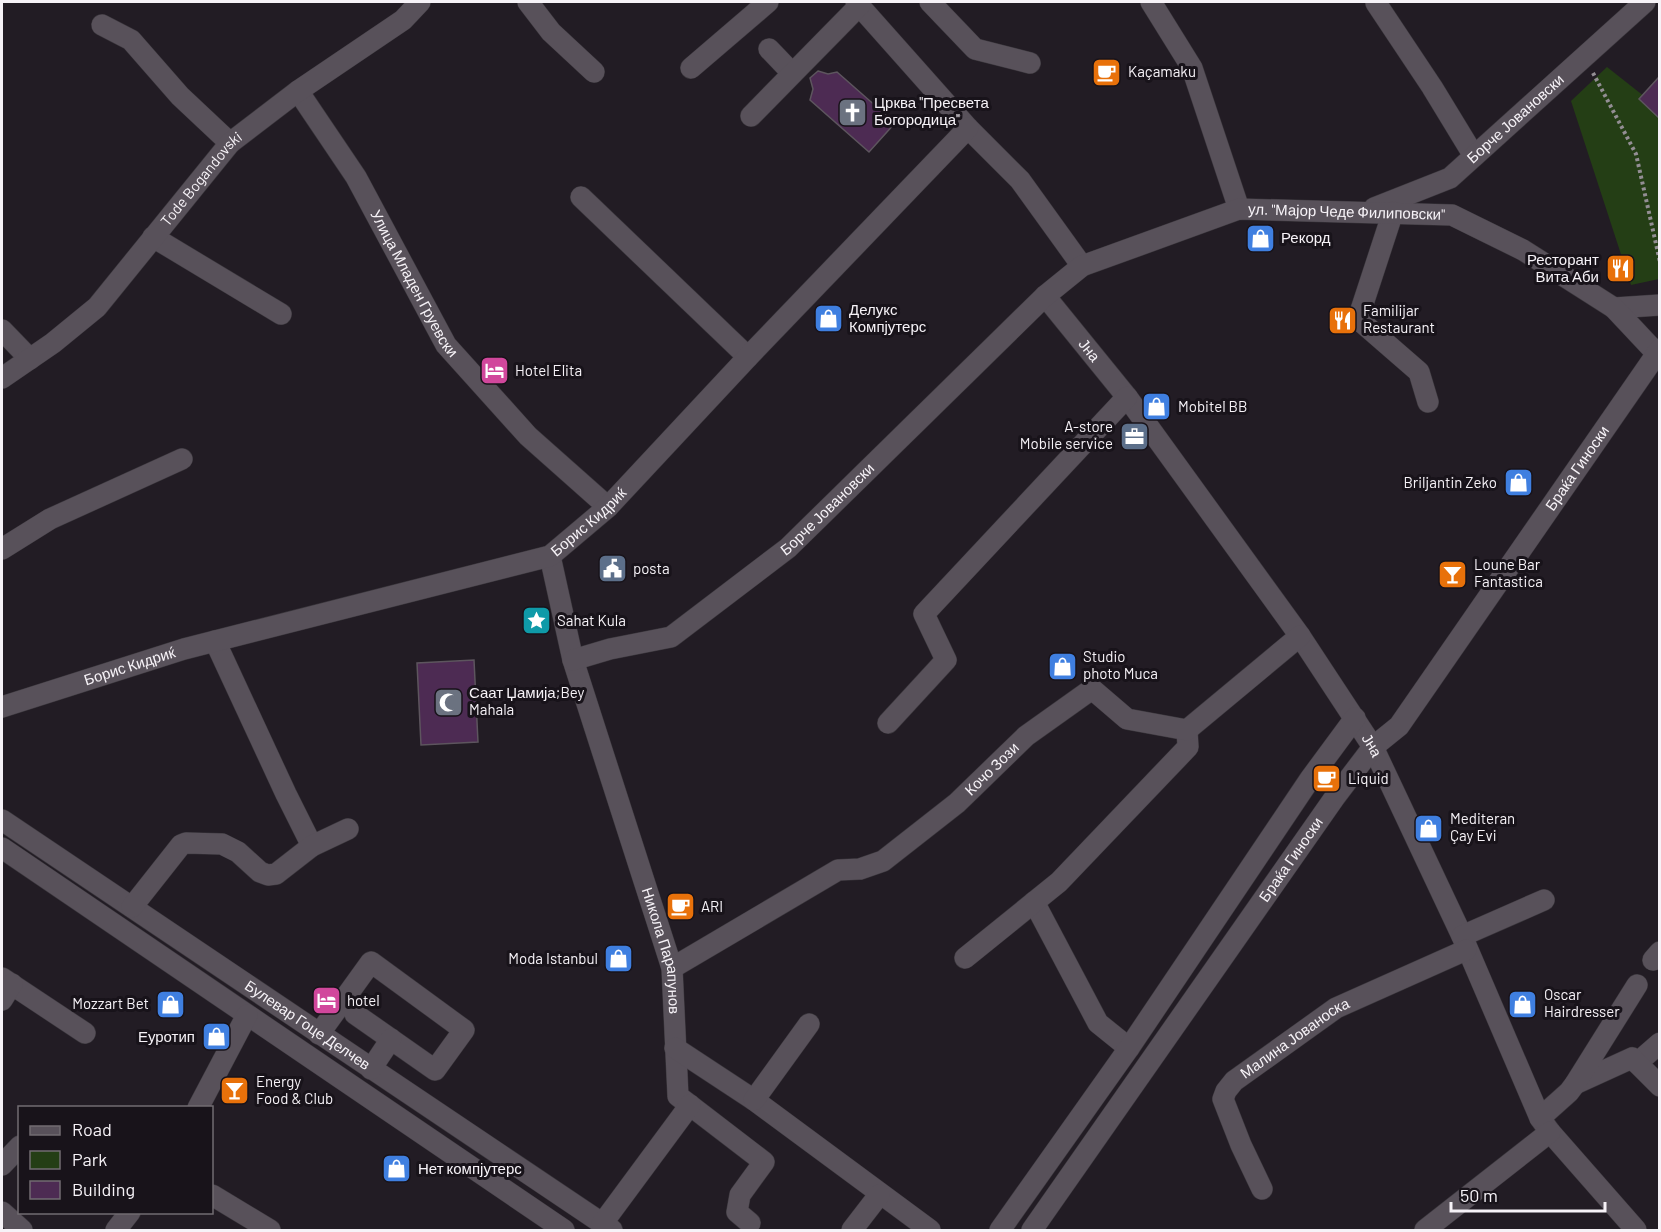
<svg xmlns="http://www.w3.org/2000/svg" width="1661" height="1232" viewBox="0 0 1661 1232" font-family="Barlow,sans-serif">
	<style>
		.green { fill: #243e15 }
		.building { fill: #4d2b53; stroke: #5d555e; stroke-width: 1.5 }
		.lines { fill: none; stroke-linecap: round; stroke-linejoin: round }
		.minor-casing { stroke: #3a363c; stroke-width: 22 }
		.path { stroke: #938e94; stroke-width: 4; stroke-dasharray: 3 3; stroke-linecap: butt }
		.minor { stroke: #58515a; stroke-width: 21 }
		.labels { text-anchor: middle; stroke-width: 6; stroke-linejoin: round; paint-order: stroke }
		.poi-label { font-size: 15px; fill: #f6f2f7; stroke: #18131a; text-anchor: start }
		.street-label { font-size: 15px; fill: #f6f2f7; stroke: #18131a }
	</style>
	<rect width="100%" height="100%" fill="#221c24"/>
	<path class="green" d="M 1607,67 L 1659,108 L 1659,279 L 1631,285 L 1571,101 Z"/>
	<path class="building" d="M 818,71 L 828,74 L 837,72 L 895,123 L 869,152 L 810,100 L 813,89 L 810,78 Z
		M 1659,77 L 1659,118 L 1639,99 Z
		M 474,660 L 478,742 L 421,745 L 417,663 Z"/>
	<g class="lines">
		<defs>
			<g id="minor">
				<path d="M 528,2 L 551,32 L 594,72"/>
				<path d="M 856,2 L 968,128 L 1020,180 L 1082,266"/>
				<path d="M 930,2 L 975,49 L 1030,63"/>
				<path d="M 1151,2 L 1192,68 L 1239,209"/>
				<path d="M 1376,3 L 1432,87 L 1474,156"/>
				<path d="M 102,25 L 131,40 L 180,96 L 230,143"/>
				<path d="M 769,49 L 792,73"/>
				<path d="M 691,68 L 768,2"/>
				<path id="s1" d="M 298,91 L 356,177 L 446,345 L 528,436 L 608,507"/>
				<path d="M 751,116 L 860,5"/>
				<path d="M 581,197 L 748,357"/>
				<path id="s2" d="M 1374,208 L 1450,178 L 1645,2"/>
				<path d="M 1393,212 L 1358,319 L 1419,372 L 1428,402"/>
				<path d="M 153,237 L 281,314"/>
				<path id="s3" d="M 1045,296 L 1127,397 L 1300,636 L 1373,747 L 1462,936 L 1540,1118 L 1550,1132 L 1636,1230"/>
				<path d="M 1614,308 L 1660,305"/>
				<path d="M 2,330 L 30,359"/>
				<path id="s4" d="M 2,378 L 53,343 L 97,307 L 230,143 L 298,91 L 403,20 L 420,2"/>
				<path d="M 2,549 L 50,519 L 182,459"/>
				<path id="s5" d="M 550,556 L 573,660 L 672,968 L 678,1096 L 764,1162 L 740,1195 L 737,1212 L 750,1223"/>
				<path d="M 215,641 L 286,794 L 312,846"/>
				<path id="s6" d="M 573,660 L 610,649 L 671,637 L 788,548 L 1045,296 L 1082,266 L 1239,209 L 1452,215 L 1523,250 L 1614,308 L 1660,357"/>
				<path id="s7" d="M 2,707 L 184,649 L 550,556 L 608,507 L 748,357 L 968,128"/>
				<path d="M 888,723 L 946,660 L 924,614 L 1127,397"/>
				<path id="s8" d="M 2,820 L 612,1230"/>
				<path d="M 2,848 L 564,1230"/>
				<path d="M 1034,902 L 1098,1023 L 1129,1048"/>
				<path d="M 132,907 L 181,845 L 186,843 L 222,844 L 238,852 L 260,872 L 268,875 L 276,874 L 312,846 L 348,829"/>
				<path d="M 1462,936 L 1544,900"/>
				<path d="M 965,958 L 1059,882 L 1188,747 L 1187,730"/>
				<path d="M 1653,960 L 1660,952"/>
				<path id="s9" d="M 672,968 L 838,870 L 860,869 L 883,861 L 957,803 L 1026,736 L 1092,689 L 1127,719 L 1187,730 L 1300,636"/>
				<path d="M 2,978 L 85,1033"/>
				<path d="M 2,1000 L 12,984"/>
				<path d="M 319,1034 L 371,962 L 464,1030 L 435,1070 L 355,1014"/>
				<path d="M 675,1048 L 754,1100 L 930,1230"/>
				<path d="M 1637,1063 L 1660,1043"/>
				<path d="M 371,1069 L 391,1039"/>
				<path d="M 1575,1084 L 1632,1058 L 1660,1086"/>
				<path d="M 754,1100 L 809,1024"/>
				<path d="M 198,1108 L 247,1015"/>
				<path d="M 1540,1118 L 1569,1092 L 1575,1084 L 1637,985"/>
				<path d="M 2,1165 L 20,1146"/>
				<path id="s10" d="M 1262,1189 L 1241,1145 L 1223,1099 L 1226,1091 L 1234,1081 L 1336,1008 L 1466,950"/>
				<path d="M 212,1195 L 270,1230"/>
				<path d="M 2,1212 L 22,1230"/>
				<path d="M 602,1224 L 690,1105"/>
				<path d="M 116,1230 L 130,1212"/>
				<path d="M 852,1230 L 879,1195"/>
				<path d="M 1000,1230 L 1129,1048 L 1310,779 L 1355,718"/>
				<path id="s11" d="M 1032,1230 L 1335,797 L 1373,747 L 1399,726 L 1660,349"/>
				<path d="M 1425,1230 L 1550,1132"/>
			</g>
		</defs>
		<use href="#minor" class="minor-casing"/>
		<path class="path" d="M 1593,73 L 1636,154 L 1660,262"/>
		<use href="#minor" class="minor"/>
	</g>
	<defs>
		<symbol id="cafe-square" viewBox="-11 -11 22 22"><rect x="-9" y="-9" width="18" height="18" rx="4" fill="#e8710a" stroke="#18131a"/><path d="M-5.5-4.5H6V0H3Q3 3.5 0 3.5H-2.5Q-5.5 3.5-5.5 0ZM3-3.2v2h1.7v-2ZM-6 4.5H4V6H-6Z" fill="#fff"/></symbol>
		<symbol id="church-square" viewBox="-11 -11 22 22"><rect x="-9" y="-9" width="18" height="18" rx="4" fill="#6b7280" stroke="#18131a"/><path d="M-1.2-6h2.4v3.5h3.3v2.4h-3.3V6h-2.4V-.1h-3.3v-2.4h3.3Z" fill="#fff"/></symbol>
		<symbol id="shop-square" viewBox="-11 -11 22 22"><rect x="-9" y="-9" width="18" height="18" rx="4" fill="#3f7fe0" stroke="#18131a"/><path d="M-5-2.5h2.3a2.7 3.5 0 0 1 5.4 0H5L5.5 6h-11ZM-1.5-2.5h3a1.5 2.3 0 0 0-3 0Z" fill="#fff"/></symbol>
		<symbol id="restaurant-square" viewBox="-11 -11 22 22"><rect x="-9" y="-9" width="18" height="18" rx="4" fill="#e8710a" stroke="#18131a"/><path d="M-5-6h1v4h1v-4h1v4h1v-4h1v5L-1.5 .5V6h-2V.5L-5-1ZM5-6V6H3V1.5H1.5Q1.5-4 5-6Z" fill="#fff"/></symbol>
		<symbol id="hotel-square" viewBox="-11 -11 22 22"><rect x="-9" y="-9" width="18" height="18" rx="4" fill="#d1479c" stroke="#18131a"/><path d="M-6-4.5h1.5V1H6V5H4.5V3h-9V5H-6ZM-4 0a1.8 1.8 0 1 1 3.6 0ZM.5 0V-2.5h3Q6-2.5 6 0Z" fill="#fff"/></symbol>
		<symbol id="office-square" viewBox="-11 -11 22 22"><rect x="-9" y="-9" width="18" height="18" rx="4" fill="#5c6f8a" stroke="#18131a"/><path d="M-6-3h4V-5.5h4V-3h4V5H-6ZM-1-4.5V-3h2v-1.5ZM-6 0V1H6V0Z" fill="#fff"/></symbol>
		<symbol id="civic-square" viewBox="-11 -11 22 22"><rect x="-9" y="-9" width="18" height="18" rx="4" fill="#5c6f8a" stroke="#18131a"/><path d="M-.6-6.5H3V-4.5H.6V-3L4-1V1h2V6H-6V1h2V-1L-.6-3ZM-1.2 2.5V6h2.4V2.5Z" fill="#fff"/></symbol>
		<symbol id="bar-square" viewBox="-11 -11 22 22"><rect x="-9" y="-9" width="18" height="18" rx="4" fill="#e8710a" stroke="#18131a"/><path d="M-6-5H6L.8 .8V4.5H3.5V6h-7V4.5H-.8V.8Z" fill="#fff"/></symbol>
		<symbol id="sight-square" viewBox="-11 -11 22 22"><rect x="-9" y="-9" width="18" height="18" rx="4" fill="#0f9aa8" stroke="#18131a"/><path d="M0-6L1.8-2.2L6-1.7L2.9 1.2L3.7 5.4L0 3.3L-3.7 5.4L-2.9 1.2L-6-1.7L-1.8-2.2Z" fill="#fff"/></symbol>
		<symbol id="mosque-square" viewBox="-11 -11 22 22"><rect x="-9" y="-9" width="18" height="18" rx="4" fill="#6b7280" stroke="#18131a"/><path d="M3.5-4.9A6 6 0 1 0 3.5 4.9A5 5 0 1 1 3.5-4.9Z" fill="#fff"/></symbol>
	</defs>
	<g fill-rule="evenodd">
		<use href="#cafe-square" x="1090" y="56" width="33" height="33"/>
		<use href="#church-square" x="836" y="96" width="33" height="33"/>
		<use href="#shop-square" x="1244" y="222" width="33" height="33"/>
		<use href="#restaurant-square" x="1604" y="252" width="33" height="33"/>
		<use href="#shop-square" x="812" y="302" width="33" height="33"/>
		<use href="#restaurant-square" x="1326" y="304" width="33" height="33"/>
		<use href="#hotel-square" x="478" y="354" width="33" height="33"/>
		<use href="#shop-square" x="1140" y="390" width="33" height="33"/>
		<use href="#office-square" x="1118" y="420" width="33" height="33"/>
		<use href="#shop-square" x="1502" y="466" width="33" height="33"/>
		<use href="#civic-square" x="596" y="552" width="33" height="33"/>
		<use href="#bar-square" x="1436" y="558" width="33" height="33"/>
		<use href="#sight-square" x="520" y="604" width="33" height="33"/>
		<use href="#shop-square" x="1046" y="650" width="33" height="33"/>
		<use href="#mosque-square" x="432" y="686" width="33" height="33"/>
		<use href="#cafe-square" x="1310" y="762" width="33" height="33"/>
		<use href="#shop-square" x="1412" y="812" width="33" height="33"/>
		<use href="#cafe-square" x="664" y="890" width="33" height="33"/>
		<use href="#shop-square" x="602" y="942" width="33" height="33"/>
		<use href="#hotel-square" x="310" y="984" width="33" height="33"/>
		<use href="#shop-square" x="154" y="988" width="33" height="33"/>
		<use href="#shop-square" x="1506" y="988" width="33" height="33"/>
		<use href="#shop-square" x="200" y="1020" width="33" height="33"/>
		<use href="#bar-square" x="218" y="1074" width="33" height="33"/>
		<use href="#shop-square" x="380" y="1152" width="33" height="33"/>
	</g>
	<g class="labels">
		<g class="poi-label">
			<text x="1128" y="77">Kaçamaku</text>
			<text x="874" y="108">Црква "Пресвета<tspan x="874" dy="17">Богородица"</tspan></text>
			<text x="1281" y="243">Рекорд</text>
			<text x="1599" y="265" text-anchor="end">Ресторант<tspan x="1599" dy="17">Вита Аби</tspan></text>
			<text x="849" y="315">Делукс<tspan x="849" dy="17">Компјутерс</tspan></text>
			<text x="1363" y="316">Familijar<tspan x="1363" dy="17">Restaurant</tspan></text>
			<text x="515" y="376">Hotel Elita</text>
			<text x="1178" y="412">Mobitel BB</text>
			<text x="1113" y="432" text-anchor="end">A-store<tspan x="1113" dy="17">Mobile service</tspan></text>
			<text x="1497" y="488" text-anchor="end">Briljantin Zeko</text>
			<text x="1474" y="570">Loune Bar<tspan x="1474" dy="17">Fantastica</tspan></text>
			<text x="633" y="574">posta</text>
			<text x="557" y="626">Sahat Kula</text>
			<text x="1083" y="662">Studio<tspan x="1083" dy="17">photo Muca</tspan></text>
			<text x="469" y="698">Саат Џамија;Bey<tspan x="469" dy="17">Mahala</tspan></text>
			<text x="1348" y="784">Liquid</text>
			<text x="1450" y="824">Mediteran<tspan x="1450" dy="17">Çay Evi</tspan></text>
			<text x="701" y="912">ARI</text>
			<text x="598" y="964" text-anchor="end">Moda Istanbul</text>
			<text x="1544" y="1000">Oscar<tspan x="1544" dy="17">Hairdresser</tspan></text>
			<text x="347" y="1006">hotel</text>
			<text x="149" y="1009" text-anchor="end">Mozzart Bet</text>
			<text x="195" y="1042" text-anchor="end">Еуротип</text>
			<text x="256" y="1087">Energy<tspan x="256" dy="17">Food &amp; Club</tspan></text>
			<text x="418" y="1174">Нет компјутерс</text>
		</g>
		<g class="street-label">
			<text dy="5" stroke="none"><textPath href="#s2" startOffset="170">Борче Јовановски</textPath></text>
			<text dy="5" stroke="none"><textPath href="#s4" startOffset="284">Tode Bogandovski</textPath></text>
			<text dy="5" stroke="none"><textPath href="#s6" startOffset="930">ул. "Мајор Чеде Филиповски"</textPath></text>
			<text dy="5" stroke="none"><textPath href="#s1" startOffset="225">Улица Младен Груевски</textPath></text>
			<text dy="5" stroke="none"><textPath href="#s3" startOffset="70">Јна</textPath></text>
			<text dy="5" stroke="none"><textPath href="#s11" startOffset="938">Браќа Гиноски</textPath></text>
			<text dy="5" stroke="none"><textPath href="#s6" startOffset="303">Борче Јовановски</textPath></text>
			<text dy="5" stroke="none"><textPath href="#s7" startOffset="620">Борис Кидриќ</textPath></text>
			<text dy="5" stroke="none"><textPath href="#s7" startOffset="134">Борис Кидриќ</textPath></text>
			<text dy="5" stroke="none"><textPath href="#s3" startOffset="556">Јна</textPath></text>
			<text dy="5" stroke="none"><textPath href="#s9" startOffset="382">Кочо Зози</textPath></text>
			<text dy="5" stroke="none"><textPath href="#s11" startOffset="452">Браќа Гиноски</textPath></text>
			<text dy="5" stroke="none"><textPath href="#s5" startOffset="411">Никола Парапунов</textPath></text>
			<text dy="5" stroke="none"><textPath href="#s8" startOffset="368">Булевар Гоце Делчев</textPath></text>
			<text dy="5" stroke="none"><textPath href="#s10" startOffset="194">Малина Јованоска</textPath></text>
		</g>
	</g>
	<rect width="1661" height="1232" fill="none" stroke="#f6f2f7" stroke-width="6"/>
	<rect x="18" y="1106" width="195" height="108" fill="#18131a" stroke="#716c72" stroke-width="1.5"/>
	<rect x="30" y="1126" width="30" height="9" fill="#58515a" stroke="#716c72" stroke-width="1.5"/>
	<text x="72" y="1136" font-size="18" fill="#f6f2f7">Road</text>
	<rect x="30" y="1151" width="30" height="18" fill="#243e15" stroke="#716c72" stroke-width="1.5"/>
	<text x="72" y="1166" font-size="18" fill="#f6f2f7">Park</text>
	<rect x="30" y="1181" width="30" height="18" fill="#4d2b53" stroke="#716c72" stroke-width="1.5"/>
	<text x="72" y="1196" font-size="18" fill="#f6f2f7">Building</text>
	<path d="M1451 1202v9h154v-9" fill="none" stroke="#f6f2f7" stroke-width="3"/>
	<text x="1460" y="1202" font-size="18" fill="#f6f2f7" stroke="#18131a" stroke-width="4.5" paint-order="stroke">50 m</text>
</svg>
